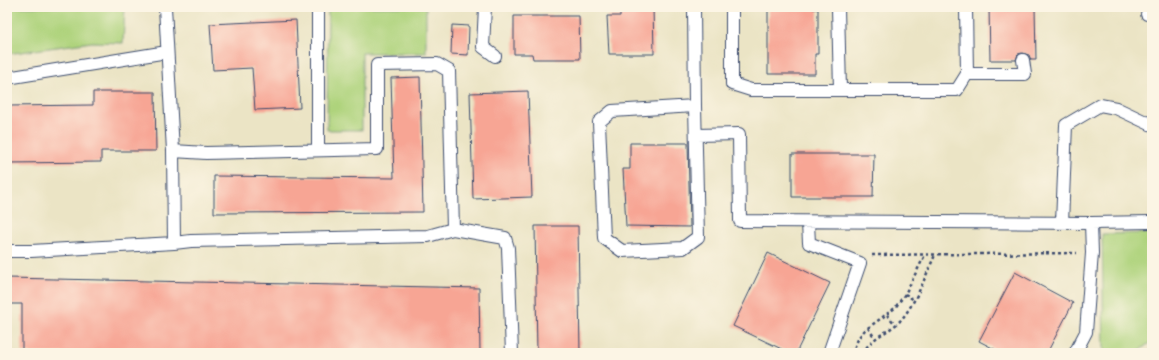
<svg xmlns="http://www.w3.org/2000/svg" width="1159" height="360" viewBox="0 0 1159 360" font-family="'Balsamiq Sans',sans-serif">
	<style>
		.green { fill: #aed37c; stroke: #64816d }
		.building { fill: #f7a594 }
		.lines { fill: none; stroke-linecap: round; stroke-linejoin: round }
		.service-casing { stroke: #3a4a6d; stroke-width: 14 }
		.path { stroke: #3a4a6d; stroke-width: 2.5; stroke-dasharray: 3 3; stroke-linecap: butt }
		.service { stroke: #fff; stroke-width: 12 }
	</style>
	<rect width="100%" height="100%" fill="#fcf5e5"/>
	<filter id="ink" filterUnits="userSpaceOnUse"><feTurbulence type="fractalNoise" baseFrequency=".025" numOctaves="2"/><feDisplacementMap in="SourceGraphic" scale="8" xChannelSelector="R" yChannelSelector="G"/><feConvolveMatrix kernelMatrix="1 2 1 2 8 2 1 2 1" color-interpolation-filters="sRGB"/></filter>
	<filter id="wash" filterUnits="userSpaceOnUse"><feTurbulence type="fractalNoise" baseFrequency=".012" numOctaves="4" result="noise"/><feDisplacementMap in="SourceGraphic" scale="16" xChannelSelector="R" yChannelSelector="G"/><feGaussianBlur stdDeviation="0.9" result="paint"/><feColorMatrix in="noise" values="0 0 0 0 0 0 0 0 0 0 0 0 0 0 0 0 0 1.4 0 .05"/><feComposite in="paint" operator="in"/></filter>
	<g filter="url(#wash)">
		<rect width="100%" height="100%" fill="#ebe4c5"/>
		<path class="green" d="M 7,7 L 125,7 L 123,43 L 92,42 L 7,54 Z
			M 328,7 L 426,7 L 426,53 L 362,53 L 362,130 L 327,130 Z
			M 1152,233 L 1152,341 L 1136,353 L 1104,353 L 1102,234 Z"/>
		<g id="blocks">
			<path class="building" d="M 620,7 L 653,7 L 654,54 L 609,54 L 607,16 L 620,16 Z
				M 768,7 L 813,7 L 813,9 L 818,9 L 818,54 L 815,54 L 815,74 L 768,74 Z
				M 989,7 L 1035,7 L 1036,60 L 1031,60 L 1029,55 L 1022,53 L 1018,54 L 1016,60 L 990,60 Z
				M 514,16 L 579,16 L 580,59 L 533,59 L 532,54 L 514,54 Z
				M 296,20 L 300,108 L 255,110 L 252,68 L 213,70 L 210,24 Z
				M 452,25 L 469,26 L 468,55 L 451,54 Z
				M 420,77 L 423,212 L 214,213 L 214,176 L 394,178 L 391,78 Z
				M 528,91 L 532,197 L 473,199 L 470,93 Z
				M 93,92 L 155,92 L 156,151 L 101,151 L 101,162 L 7,163 L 7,106 L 93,105 Z
				M 630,143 L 688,143 L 690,227 L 626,226 L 623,169 L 630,169 Z
				M 792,154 L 874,154 L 873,197 L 792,197 Z
				M 535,226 L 578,226 L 580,353 L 537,353 Z
				M 768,253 L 830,283 L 796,353 L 790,353 L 733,326 Z
				M 1015,272 L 1073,303 L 1047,353 L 1002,353 L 979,341 Z
				M 7,278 L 479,288 L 480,353 L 22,353 L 22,304 L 7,304 Z"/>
		</g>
	</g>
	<g filter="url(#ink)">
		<use href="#blocks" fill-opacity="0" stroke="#3a4a6d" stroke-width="1"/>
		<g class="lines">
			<defs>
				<path id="service" d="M 165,7 L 173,151
					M 485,7 L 483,47 L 495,56
					M 694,7 L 695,106
					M 732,7 L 732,84 L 751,90 L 957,90 L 967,74 L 966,7
					M 838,7 L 840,90
					M 1147,14 L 1152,14
					M 967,74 L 1025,74 L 1023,60
					M 7,78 L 167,52
					M 695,106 L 698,237 L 683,248 L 622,251 L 604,238 L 599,122 L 612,111 Z
					M 697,135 L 739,134 L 740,221 L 1091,223
					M 318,150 L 318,7
					M 808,223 L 809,243 L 860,263 L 829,353
					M 1062,223 L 1066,125 L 1100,105 L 1116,108 L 1152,125
					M 453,229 L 505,238 L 508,248 L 512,353
					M 7,251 L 31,251 L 174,243 L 191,241 L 428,236 L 453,229 L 449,71 L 437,64 L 377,65 L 377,149 L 206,153 L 173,151 L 174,243
					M 1075,353 L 1086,332 L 1092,253 L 1091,223 L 1152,222"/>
			</defs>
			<use href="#service" class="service-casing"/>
			<path class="path" d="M 872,255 L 1077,253
				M 905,294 L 914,300
				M 887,315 L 896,325
				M 868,328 L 875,338
				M 852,353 L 859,337 L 865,330 L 895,308 L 905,294 L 925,255
				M 863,353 C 871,337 888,333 900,321 C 916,303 925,277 935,255"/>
			<use href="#service" class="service"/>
		</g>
	</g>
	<rect width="1159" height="360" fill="none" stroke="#fcf5e5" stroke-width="24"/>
</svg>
